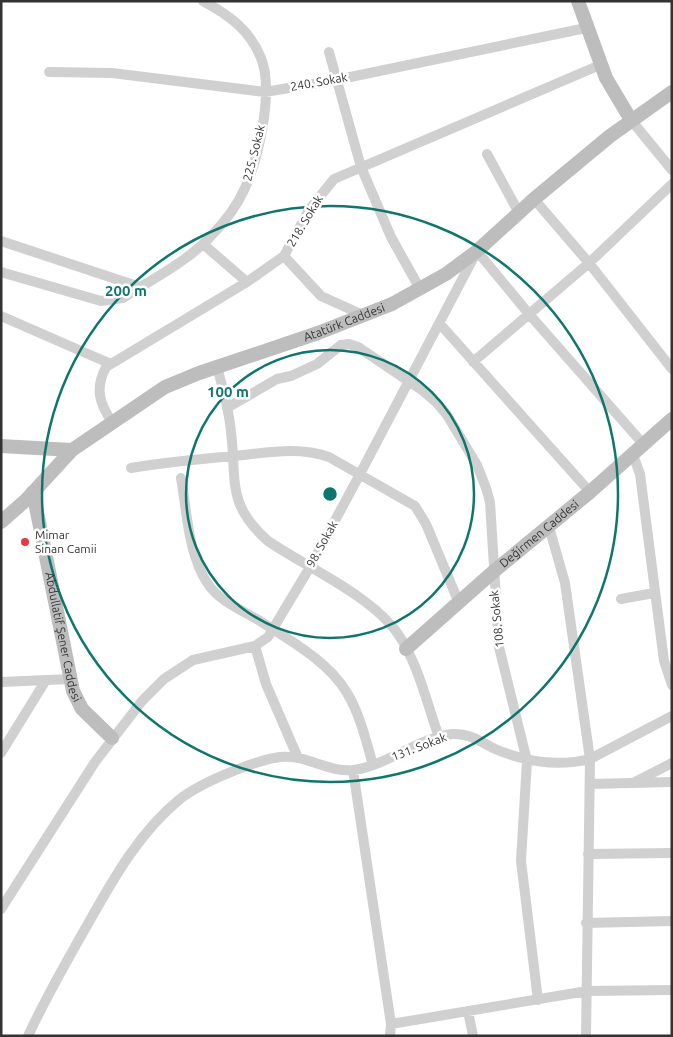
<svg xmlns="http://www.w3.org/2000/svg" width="673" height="1037" viewBox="0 0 673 1037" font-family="Ubuntu,sans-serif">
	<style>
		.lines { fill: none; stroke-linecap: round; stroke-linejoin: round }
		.street { stroke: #d0d0d0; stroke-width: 10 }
		.secondary { stroke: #bdbdbd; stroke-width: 14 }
		.ring { fill: none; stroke: #0f766e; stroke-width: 2.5 }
		.poi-dot { fill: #e63946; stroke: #fff; stroke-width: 2 }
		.labels { text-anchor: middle; stroke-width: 5; stroke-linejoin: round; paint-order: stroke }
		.street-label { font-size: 12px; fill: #333; stroke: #fff }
		.poi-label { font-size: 12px; fill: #333; stroke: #fff; text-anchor: start }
		.centre { fill: #0f766e; stroke: #fff; stroke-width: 2.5 }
		.ring-label { font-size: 15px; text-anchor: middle; font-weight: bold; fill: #0f766e; stroke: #fff; stroke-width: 5; stroke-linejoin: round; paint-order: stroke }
	</style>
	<rect width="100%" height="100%" fill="#fff"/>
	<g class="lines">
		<path class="street" d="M 329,52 L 361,167 L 391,237 L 420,289
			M 49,72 L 112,73 L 265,92 L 336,80 L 586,28
			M 631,120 L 672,170
			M 487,154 L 519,213
			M 534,199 L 589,263 L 672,369
			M 1,241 L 140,287
			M 203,244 L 247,282
			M 284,256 L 321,296 L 363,315
			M 1,272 L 101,301 L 123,298 C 151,280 188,261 210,237 C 224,223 237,206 245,188 C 259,157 274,90 261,58 C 250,30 229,15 203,1
			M 1,316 L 111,364
			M 440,324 L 590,492
			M 473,362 L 589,263 L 672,184
			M 217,367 C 223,388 229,410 231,432 C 237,481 226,504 268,541 C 306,567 372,596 398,634 C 418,663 427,704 439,737
			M 227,408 L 277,379 L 291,376 L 317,364 L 341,345 L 349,344 L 358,347 L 422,390 L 437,403 L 447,415 L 477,465 L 486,488 L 490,502 L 499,647 L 527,761 L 521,861 L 538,1000
			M 112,422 C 99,403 95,388 106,367 L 247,282 L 284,256 L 309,210 L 334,179 L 600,65
			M 633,455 L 640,474 L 664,661 L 672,685
			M 131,468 C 166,462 200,459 234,456 C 266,453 298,446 329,457 L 415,506 L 426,524 L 459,603
			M 181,478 C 187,511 188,555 208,584 C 220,602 242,610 260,621 C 290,640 329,662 347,693 C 360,714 366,741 373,765
			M 549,527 L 565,583 L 590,759 L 586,1036
			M 621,599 L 654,593
			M 255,646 L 266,684 L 298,758
			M 1,682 L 70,679
			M 1,753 L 46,680
			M 353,770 L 391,1024 L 390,1036
			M 635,782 L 672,763
			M 590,784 L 672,782
			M 588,854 L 672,853
			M 1,909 L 95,762 L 142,701 L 164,679 L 193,660 L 255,646 L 268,637 L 310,567 L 360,474 L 477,251 L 529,314 L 644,445
			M 586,923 L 672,921
			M 468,1011 L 473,1036
			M 391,1024 L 587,991 L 672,990
			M 28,1036 C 45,999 65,964 85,929 C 111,883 138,833 180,799 C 202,782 253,761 280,757 C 306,754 328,773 354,770 C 388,765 420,737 453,734 C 469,733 481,742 495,749 C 526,762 557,767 590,759 L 672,716"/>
		<g class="secondary">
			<path d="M 578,1 L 606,78 L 631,120"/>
			<path d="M 1,446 L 72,450"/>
			<path id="s1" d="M 33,492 L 73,691 L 82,709 L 112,738"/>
			<path id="s2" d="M 1,522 L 26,500 L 72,450 L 165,387 L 199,373 L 318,333 L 392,304 L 446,274 L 477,251 L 534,199 L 610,136 L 672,92"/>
			<path id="s3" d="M 406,649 L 493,572 L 590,492 L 672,419"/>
		</g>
	</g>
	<g class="ring">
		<circle cx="330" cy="494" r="144"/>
		<circle cx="330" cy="494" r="288"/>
	</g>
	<circle class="poi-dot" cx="25" cy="542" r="5"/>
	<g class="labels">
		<g class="street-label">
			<text transform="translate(319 82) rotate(-10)" y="4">240. Sokak</text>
			<text transform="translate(254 153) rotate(-76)" y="4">225. Sokak</text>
			<text transform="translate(305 221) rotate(-59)" y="4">218. Sokak</text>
			<text dy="4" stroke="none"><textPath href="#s2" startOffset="404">Atatürk Caddesi</textPath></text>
			<text dy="4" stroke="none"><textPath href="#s3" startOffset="176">Değirmen Caddesi</textPath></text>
			<text transform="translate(322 544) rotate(-61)" y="4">98. Sokak</text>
			<text transform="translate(497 619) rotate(-96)" y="4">108. Sokak</text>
			<text dy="4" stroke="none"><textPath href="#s1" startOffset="148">Abdullatif Şener Caddesi</textPath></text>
			<text transform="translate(419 747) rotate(-21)" y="4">131. Sokak</text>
		</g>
		<g class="poi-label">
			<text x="35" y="539">Mimar<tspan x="35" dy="14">Sinan Camii</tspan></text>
		</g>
	</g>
	<circle cx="330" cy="494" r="8" class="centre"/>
	<g class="ring-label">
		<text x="126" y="296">200 m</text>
		<text x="228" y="397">100 m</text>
	</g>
	<rect width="673" height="1037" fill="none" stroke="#333333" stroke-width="5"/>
</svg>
